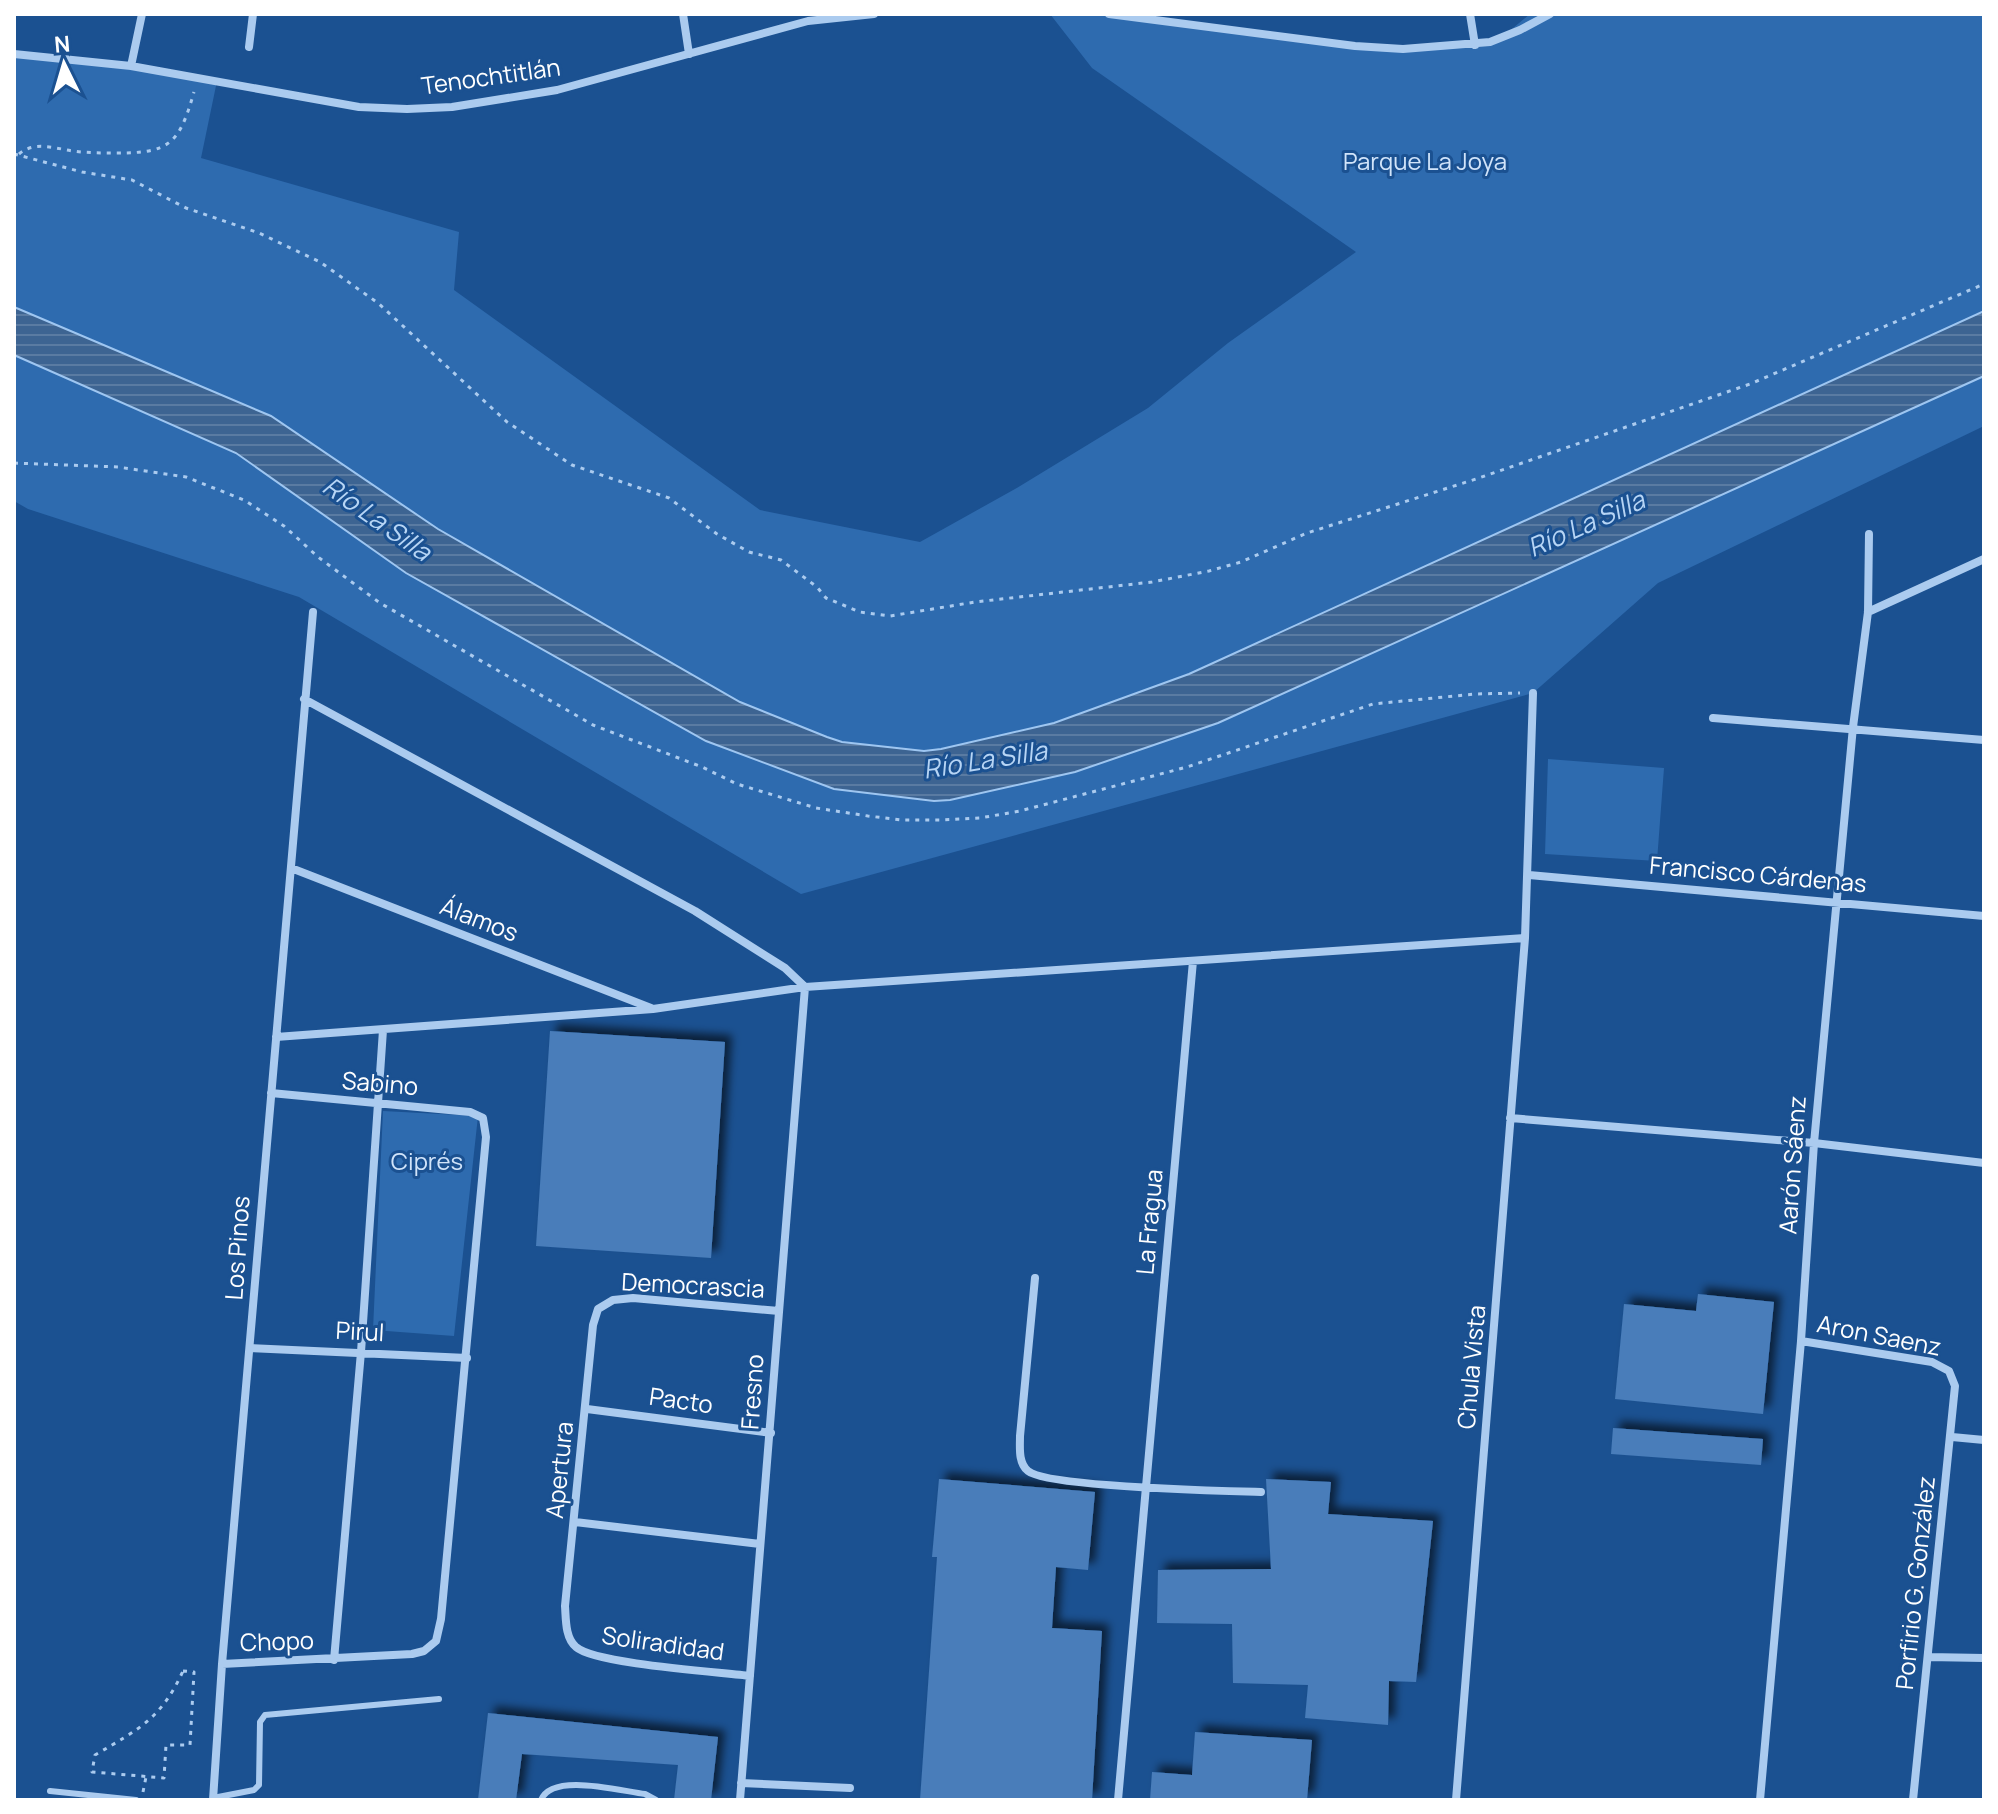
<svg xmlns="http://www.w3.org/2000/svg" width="1998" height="1814" viewBox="0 0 1998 1814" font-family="Manrope,sans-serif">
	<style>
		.park { fill: #2e6baf }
		.water { fill: url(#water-rules); stroke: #9ec6f1; stroke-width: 2 }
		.building { fill: #487dba; filter: url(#shadow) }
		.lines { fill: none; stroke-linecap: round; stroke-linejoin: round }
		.path { stroke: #abcbef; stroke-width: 3; stroke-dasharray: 4 6; stroke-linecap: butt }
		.lane { stroke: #abcbef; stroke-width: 6 }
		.street { stroke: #abcbef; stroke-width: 8 }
		.labels { text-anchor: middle; stroke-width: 6; stroke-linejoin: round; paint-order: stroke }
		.street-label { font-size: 24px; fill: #fff; stroke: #1b5191 }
		.park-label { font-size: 24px; fill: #d1e4fa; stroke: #1b5191 }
		.water-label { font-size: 26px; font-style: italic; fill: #b7d5f5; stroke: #1b5191 }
	</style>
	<defs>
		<pattern id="water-rules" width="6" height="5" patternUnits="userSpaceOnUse" patternTransform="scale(2)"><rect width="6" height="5" fill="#3d6492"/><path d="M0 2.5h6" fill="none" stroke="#5a7ba2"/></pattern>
		<filter id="shadow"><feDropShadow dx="7" dy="-7" stdDeviation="4" flood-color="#0009"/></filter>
	</defs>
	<rect width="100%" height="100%" fill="#1b5191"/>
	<path class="park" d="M 1050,14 L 1093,14 L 1355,46 L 1403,49 L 1501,38 L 1530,14 L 1984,14 L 1984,426 L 1658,583 L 1533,693 L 801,894 L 299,597 L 28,509 L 14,501 L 14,54 L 217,81 L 201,158 L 459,232 L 454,290 L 760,510 L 920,542 L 1015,489 L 1148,408 L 1228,343 L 1356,252 L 1092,68 Z
		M 1548,759 L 1664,768 L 1657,861 L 1545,854 Z
		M 383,1111 L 478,1116 L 454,1336 L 373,1330 Z"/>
	<path class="water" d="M 14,307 L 271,416 L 438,529 L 740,702 L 827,737 L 842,742 L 924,751 L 941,749 L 1054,723 L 1189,674 L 1984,311 L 1984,376 L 1218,723 L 1075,772 L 950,800 L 934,801 L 834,789 L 706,741 L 406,573 L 236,453 L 14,355 Z"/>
	<path class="building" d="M 550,1031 L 725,1042 L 711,1258 L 536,1246 Z
		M 1698,1294 L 1774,1302 L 1763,1414 L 1615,1399 L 1624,1304 L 1696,1311 Z
		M 1613,1428 L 1763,1439 L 1761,1465 L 1611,1454 Z
		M 939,1479 L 1095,1492 L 1088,1570 L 1056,1567 L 1052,1628 L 1102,1631 L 1092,1800 L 920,1800 L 937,1557 L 932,1557 Z
		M 1266,1479 L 1331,1482 L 1328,1514 L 1433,1521 L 1416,1682 L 1389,1681 L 1388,1725 L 1305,1718 L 1308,1685 L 1233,1683 L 1232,1624 L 1157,1623 L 1158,1570 L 1271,1569 Z
		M 488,1713 L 718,1737 L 711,1800 L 674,1800 L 678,1765 L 522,1754 L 516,1800 L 478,1800 Z
		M 1195,1732 L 1312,1740 L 1307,1800 L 1150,1800 L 1152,1772 L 1192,1775 Z"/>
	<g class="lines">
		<path class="path" d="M 14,154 L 82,172 L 132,180 L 186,208 L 259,233 L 320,262 L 378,303 L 507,422 L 572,465 L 669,498 L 717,534 L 749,552 L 781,560 L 817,587 L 826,598 L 860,612 L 890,616 L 975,602 L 1152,582 L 1209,571 L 1241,562 L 1307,533 L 1476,479 L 1750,384 L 1984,284
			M 19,154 C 33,142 50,147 67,150 C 83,153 100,153 117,153 C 170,153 179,144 194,92
			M 14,463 L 118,467 L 186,477 L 244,500 L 284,526 L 318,557 L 380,603 L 593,725 L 702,767 L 737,784 L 816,808 L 868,816 L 902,820 L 940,820 L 980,818 L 1020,811 L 1187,767 L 1373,704 L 1475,694 L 1520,693
			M 183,1671 L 194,1672 L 190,1745 L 166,1745 L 164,1778 L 92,1772 L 95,1755 C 139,1729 161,1719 183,1671 Z
			M 143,1792 L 146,1777"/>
		<path class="lane" d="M 50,1791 L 136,1800
			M 213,1798 L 254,1790 L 259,1785 L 260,1722 L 265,1715 L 439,1699
			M 541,1800 C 552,1772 620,1791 645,1794 L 656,1800"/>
		<path class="street" d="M 683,14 L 689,54
			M 1109,14 L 1355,46 L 1403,49 L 1490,42 L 1520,30 L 1550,14
			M 1470,14 L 1475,45
			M 249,47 L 253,14
			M 14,54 L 131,66 L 359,107 L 407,109 L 452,107 L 557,90 L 808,21 L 874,14
			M 131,66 L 142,14
			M 1868,612 L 1984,559
			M 304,699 L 695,911 L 785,968 L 805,987 L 740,1800
			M 1713,718 L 1984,740
			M 291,868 L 651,1008
			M 1529,875 L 1984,916
			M 276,1037 L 653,1009 L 805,987 L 1525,938
			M 1510,1118 L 1814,1143 L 1984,1163
			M 1035,1278 L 1020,1436 C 1020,1447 1018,1463 1028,1471 C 1047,1487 1225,1491 1261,1492
			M 1801,1341 L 1932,1362 L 1949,1371 L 1955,1386 L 1913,1800
			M 251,1348 L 467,1358
			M 587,1409 L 771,1433
			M 1952,1437 L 1984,1440
			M 575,1522 L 760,1544
			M 1928,1657 L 1984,1658
			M 334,1660 L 361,1352 L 383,1030
			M 222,1664 L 412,1654 L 424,1651 L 436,1641 L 441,1619 L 486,1137 L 483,1118 L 470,1112 L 271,1093
			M 750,1676 C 718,1672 595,1664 576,1647 C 565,1638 566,1619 565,1606 L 593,1325 L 598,1309 L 613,1300 L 633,1298 L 779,1311
			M 741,1783 L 850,1788
			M 213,1800 L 222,1664 L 313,612
			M 1118,1800 L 1193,961
			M 1456,1800 L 1525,938 L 1533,693
			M 1760,1800 L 1801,1341 L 1814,1143 L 1853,727 L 1868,612 L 1869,534"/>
	</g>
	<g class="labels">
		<g class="street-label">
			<text transform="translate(491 77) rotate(-8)" y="8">Tenochtitlán</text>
			<text transform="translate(1758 875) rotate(5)" y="8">Francisco Cárdenas</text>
			<text transform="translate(479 920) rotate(21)" y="8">Álamos</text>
			<text transform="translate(380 1084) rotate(5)" y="8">Sabino</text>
			<text transform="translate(1793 1165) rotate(-86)" y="8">Aarón Sáenz</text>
			<text transform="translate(1150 1222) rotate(-85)" y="8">La Fragua</text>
			<text transform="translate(238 1248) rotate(-86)" y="8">Los Pinos</text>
			<text transform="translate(693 1286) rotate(3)" y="8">Democrascia</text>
			<text transform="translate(360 1332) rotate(3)" y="8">Pirul</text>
			<text transform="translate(1879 1336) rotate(11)" y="8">Aron Saenz</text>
			<text transform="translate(1472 1367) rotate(-85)" y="8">Chula Vista</text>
			<text transform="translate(753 1392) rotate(-86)" y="8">Fresno</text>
			<text transform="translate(681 1401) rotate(8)" y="8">Pacto</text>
			<text transform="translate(560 1470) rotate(-84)" y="8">Apertura</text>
			<text transform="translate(1916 1583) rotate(-84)" y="8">Porfirio G. González</text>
			<text transform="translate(277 1642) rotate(-2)" y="8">Chopo</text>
			<text transform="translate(663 1644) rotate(8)" y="8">Soliradidad</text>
		</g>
		<g class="park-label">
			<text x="1425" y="170">Parque La Joya</text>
			<text x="427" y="1170">Ciprés</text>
		</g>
		<g class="water-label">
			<text transform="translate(377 519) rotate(35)" y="9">Río La Silla</text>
			<text transform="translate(1586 524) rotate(-24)" y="9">Río La Silla</text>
			<text transform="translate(985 760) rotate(-9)" y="9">Río La Silla</text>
		</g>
	</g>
	<rect width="1998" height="1814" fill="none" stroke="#ffffff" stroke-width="32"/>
	<g transform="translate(64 64) rotate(355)" stroke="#1b5191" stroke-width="6" paint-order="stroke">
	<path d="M0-6L14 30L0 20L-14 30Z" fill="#ffffff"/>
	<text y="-12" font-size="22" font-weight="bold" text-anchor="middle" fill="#ffffff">N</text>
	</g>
</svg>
